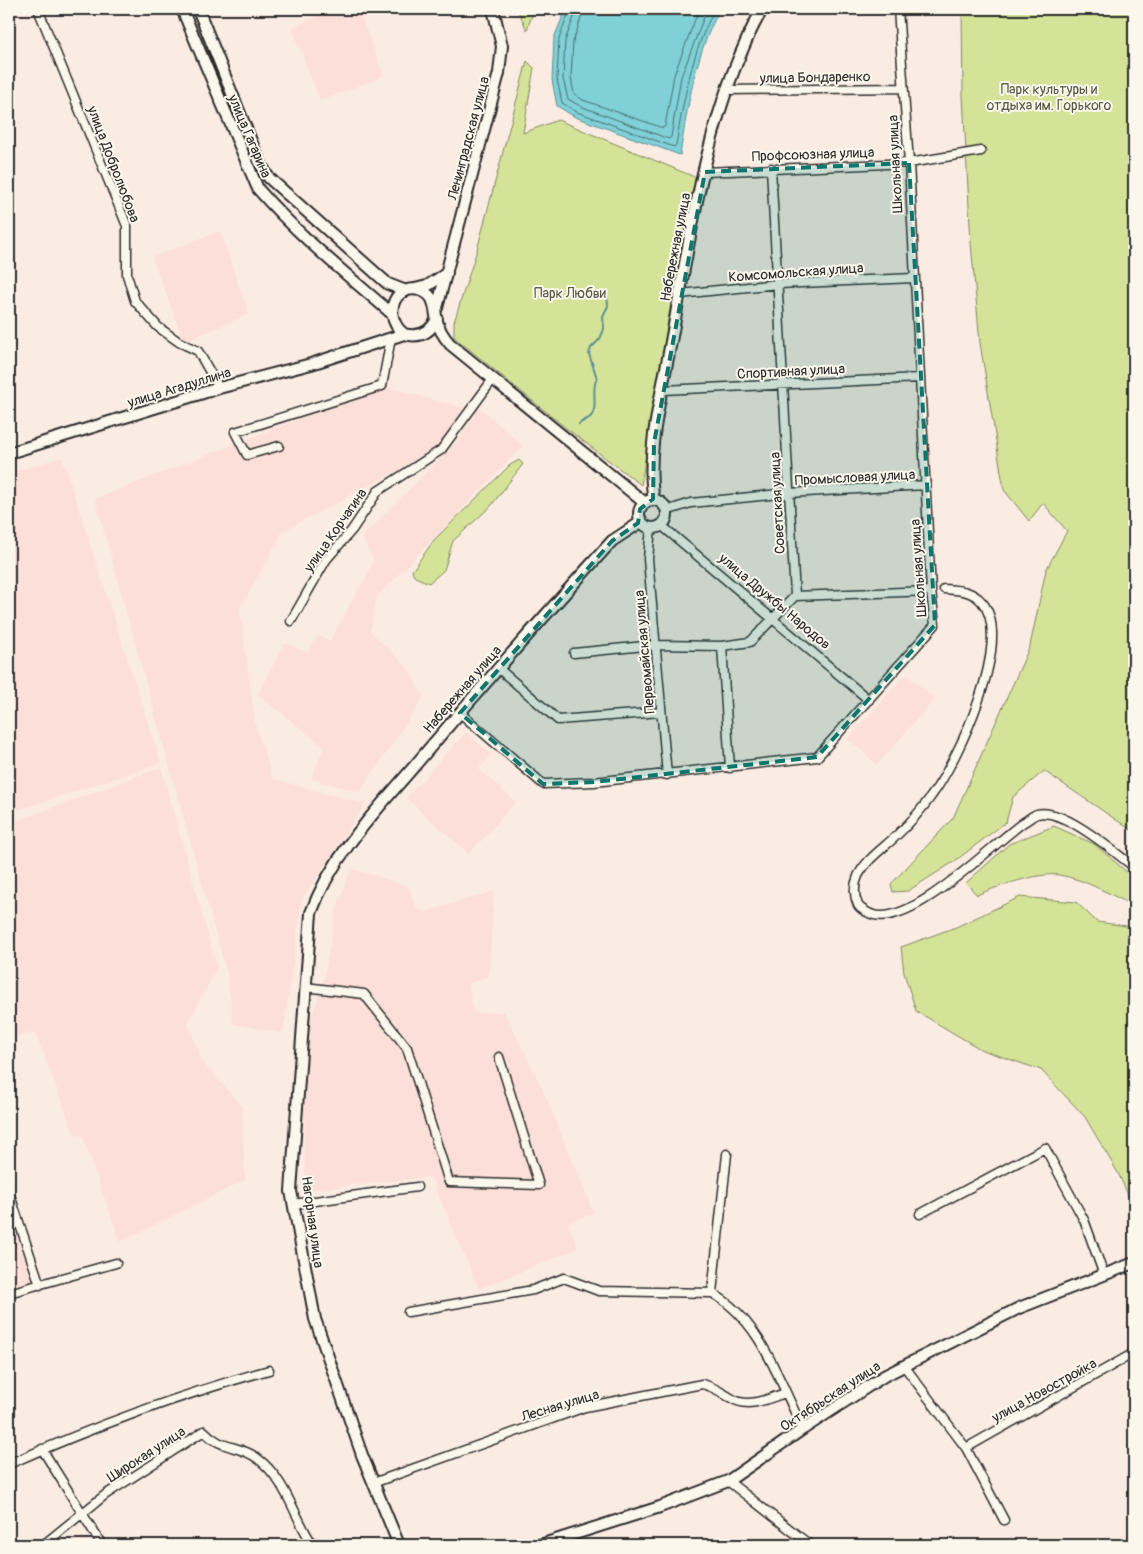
<svg xmlns="http://www.w3.org/2000/svg" width="1143" height="1554" viewBox="0 0 1143 1554" font-family="Pangolin,sans-serif">
	<style>
		.built { fill: #fcdfd8 }
		.green { fill: #d4e397; stroke: #808761 }
		.water { fill: #7fd0d7; stroke: #5d8e92 }
		.lines { fill: none; stroke-linecap: round; stroke-linejoin: round }
		.shore { stroke: #4d6d70; stroke-width: 1 }
		.stream { stroke: #5d8e92; stroke-width: 2 }
		.street-casing { stroke: #2b2b2b; stroke-width: 11 }
		.secondary-casing { stroke: #2b2b2b; stroke-width: 14 }
		.street { stroke: #fbf7ec; stroke-width: 8 }
		.secondary { stroke: #fbf7ec; stroke-width: 10 }
		.marked { fill: #0f766e; fill-opacity: 0.2; stroke: #0f766e; stroke-width: 4; stroke-dasharray: 10 6; stroke-linejoin: round }
		.labels { text-anchor: middle; stroke-width: 4; stroke-linejoin: round; paint-order: stroke }
		.street-label { font-size: 14px; fill: #2b2b2b; stroke: #fbf7ec }
		.park-label { font-size: 14px; fill: #555946; stroke: #fbf7ec }
	</style>
	<rect width="100%" height="100%" fill="#fbece3"/>
	<filter id="ink" filterUnits="userSpaceOnUse"><feTurbulence type="fractalNoise" baseFrequency=".02" numOctaves="2"/><feDisplacementMap in="SourceGraphic" scale="10" xChannelSelector="R" yChannelSelector="G"/><feConvolveMatrix kernelMatrix="1 2 1 2 8 2 1 2 1" color-interpolation-filters="sRGB"/></filter>
	<g filter="url(#ink)">
		<path class="built" d="M 332,9 L 358,9 L 384,76 L 320,101 L 292,28 Z
			M 220,231 L 249,314 L 184,342 L 152,257 Z
			M 382,386 L 464,408 L 442,444 L 401,469 L 283,531 L 240,609 L 255,724 L 273,779 L 365,804 L 302,900 L 283,1033 L 233,1024 L 227,974 L 95,499 Z
			M 479,407 L 523,446 L 377,597 L 370,631 L 407,667 L 424,697 L 360,792 L 311,779 L 324,747 L 257,694 L 285,643 L 308,653 L 318,635 L 330,641 L 374,561 L 362,537 L 459,439 Z
			M 62,457 L 161,763 L 9,813 L 9,473 Z
			M 906,674 L 935,699 L 877,765 L 848,739 Z
			M 466,732 L 492,755 L 479,769 L 516,802 L 469,854 L 406,798 Z
			M 161,767 L 217,968 L 188,1023 L 203,1063 L 242,1106 L 245,1180 L 120,1242 L 82,1135 L 75,1136 L 35,1032 L 9,1039 L 9,824 Z
			M 351,868 L 409,887 L 417,909 L 425,912 L 494,891 L 489,976 L 468,984 L 474,1013 L 504,1012 L 542,1088 L 594,1213 L 568,1223 L 578,1248 L 479,1289 L 430,1177 L 306,1190 L 304,1146 L 307,1032 L 323,983 L 336,911 Z
			M 9,1218 L 33,1281 L 9,1288 Z"/>
		<path class="green" d="M 517,9 L 534,9 L 527,30 Z
			M 962,9 L 1134,9 L 1134,832 L 1044,771 L 1013,797 L 1006,822 L 955,861 L 908,891 L 893,892 L 891,884 L 953,818 L 1030,646 L 1046,570 L 1067,531 L 1043,503 L 1029,521 L 1004,490 L 980,343 L 971,243 L 963,97 Z
			M 527,61 L 534,68 L 523,133 L 558,120 L 697,178 L 672,297 L 641,485 L 566,428 L 454,337 L 454,322 L 477,250 Z
			M 519,460 L 523,464 L 491,506 L 453,541 L 444,570 L 429,583 L 415,577 L 412,571 L 434,540 L 510,465 Z
			M 1054,826 L 1094,844 L 1134,878 L 1134,906 C 1111,895 1085,879 1059,875 C 1039,872 995,887 977,895 L 966,883 L 1009,844 Z
			M 1020,897 L 1076,902 L 1097,922 L 1134,927 L 1134,1208 L 1118,1173 L 1085,1117 L 1041,1070 L 982,1050 L 916,1011 L 904,973 L 901,947 L 956,927 Z"/>
		<path class="water" d="M 566,9 L 720,9 C 695,55 688,104 680,155 L 575,117 L 557,106 L 552,80 L 554,38 Z"/>
		<g class="lines">
			<path class="shore" d="M 570,9 L 559,39 L 557,79 L 562,103 L 577,112 L 674,147 L 676,145 C 684,98 692,51 715,9
				M 577,9 L 565,41 L 563,79 L 568,99 L 580,106 L 669,139 L 671,137 L 681,77 L 707,9
				M 584,9 L 573,42 L 571,78 L 574,94 L 583,100 L 663,128 L 665,126 L 674,75 L 699,9"/>
			<path class="stream" d="M 579,424 C 582,421 586,420 589,418 C 600,411 590,387 597,378 L 589,354 L 591,348 L 600,339 L 604,329 L 603,316 L 608,306 L 607,295"/>
			<defs>
				<path id="street" d="M 38,9 L 127,226 L 127,275 L 135,301 L 158,327 L 179,342 L 198,351 L 219,388
					M 727,90 L 903,88
					M 705,172 L 909,163 L 981,151
					M 680,294 L 778,284 L 914,278
					M 663,390 L 920,378
					M 279,446 L 247,455 L 235,432 L 382,386 L 391,338
					M 666,511 L 691,503 L 789,493 L 926,485
					M 661,525 L 869,700
					M 651,528 L 648,559 L 667,775
					M 944,589 C 958,590 972,590 982,602 C 1015,640 957,761 932,795 C 921,811 908,825 894,838 C 882,849 866,860 858,876 C 854,885 854,896 858,905 C 860,909 863,910 867,912 C 904,936 993,843 1024,822 C 1028,820 1033,815 1037,814 C 1063,807 1114,852 1134,867
					M 795,596 L 931,591
					M 291,621 L 326,560 L 352,530 L 378,491 L 441,450 L 493,379
					M 722,646 L 730,768
					M 574,653 L 655,645 L 722,646 L 750,642 L 795,596 L 771,168
					M 498,668 L 558,720 L 661,712
					M 460,713 L 543,784 L 594,782 L 817,757 L 935,625 L 931,591 L 909,163 L 898,9
					M 305,987 L 364,994 L 407,1048 L 449,1182 L 539,1185 L 499,1057
					M 9,1192 L 40,1285
					M 293,1204 L 417,1187
					M 920,1214 L 1045,1148 L 1084,1220 L 1104,1275
					M 9,1293 L 116,1263
					M 712,1293 L 727,1154
					M 408,1312 L 533,1290 L 564,1278 L 599,1291 L 712,1293 C 761,1320 779,1381 803,1429
					M 905,1367 L 966,1448 L 1004,1520
					M 966,1448 L 1134,1353
					M 42,1449 L 102,1545
					M 9,1464 C 93,1427 179,1395 269,1370
					M 728,1481 L 810,1545
					M 373,1483 L 585,1407 L 702,1384 C 715,1387 720,1392 731,1398 C 748,1409 767,1399 785,1393
					M 43,1545 L 105,1495 L 204,1431 C 221,1450 240,1445 257,1458 C 286,1479 294,1517 313,1545"/>
				<path id="secondary" d="M 182,9 L 258,189 C 298,235 345,273 391,313
					M 198,9 L 260,163 L 269,178 L 388,284 L 406,291
					M 415,289 L 427,286 L 447,273
					M 437,308 L 499,73 L 502,46 L 493,9
					M 437,319 C 430,333 419,338 404,334 C 383,318 392,284 419,290 C 436,294 434,308 437,321 C 439,330 444,337 450,344 L 645,503
					M 9,453 L 219,388 L 311,364 L 404,334
					M 654,500 C 645,453 662,393 670,347 C 688,251 701,150 738,60 C 746,42 752,25 763,9
					M639 514a14 14 0 1 1 28 0a14 14 0 1 1-28 0Z
					M 399,1545 L 362,1455 L 315,1319 L 291,1191 L 311,913 C 332,855 377,810 417,763 C 480,688 546,614 612,541 L 641,522
					M 540,1545 L 660,1507 L 728,1481 L 803,1429 L 884,1376 L 1019,1308 L 1134,1263"/>
			</defs>
			<use href="#street" class="street-casing"/>
			<use href="#secondary" class="secondary-casing"/>
			<use href="#street" class="street"/>
			<use href="#secondary" class="secondary"/>
		</g>
	</g>
	<path class="marked" d="M 909,163 L 935,625 L 817,757 L 594,782 L 543,784 L 460,713 L 612,541 L 638,523 L 640,509 L 653,499 L 654,443 L 705,172 Z"/>
	<g class="labels">
		<g class="street-label">
			<text transform="translate(815 77) rotate(-1)" y="5">улица Бондаренко</text>
			<text transform="translate(250 136) rotate(67)" y="5">улица Гагарина</text>
			<text transform="translate(468 138) rotate(-75)" y="5">Ленинградская улица</text>
			<text transform="translate(813 154) rotate(-2)" y="5">Профсоюзная улица</text>
			<text transform="translate(114 164) rotate(69)" y="5">улица Добролюбова</text>
			<text transform="translate(895 164) rotate(-93)" y="5">Школьная улица</text>
			<text transform="translate(675 247) rotate(-79)" y="5">Набережная улица</text>
			<text transform="translate(796 272) rotate(-4)" y="5">Комсомольская улица</text>
			<text transform="translate(791 371) rotate(-3)" y="5">Спортивная улица</text>
			<text transform="translate(179 387) rotate(-17)" y="5">улица Агадуллина</text>
			<text transform="translate(855 477) rotate(-3)" y="5">Промысловая улица</text>
			<text transform="translate(777 503) rotate(-93)" y="5">Советская улица</text>
			<text transform="translate(335 530) rotate(-55)" y="5">улица Корчагина</text>
			<text transform="translate(918 568) rotate(-94)" y="5">Школьная улица</text>
			<text transform="translate(775 601) rotate(40)" y="5">улица Дружбы Народов</text>
			<text transform="translate(644 652) rotate(-95)" y="5">Первомайская улица</text>
			<text transform="translate(462 689) rotate(-49)" y="5">Набережная улица</text>
			<text transform="translate(313 1222) rotate(82)" y="5">Нагорная улица</text>
			<text transform="translate(1044 1390) rotate(-29)" y="5">улица Новостройка</text>
			<text transform="translate(830 1396) rotate(-33)" y="5">Октябрьская улица</text>
			<text transform="translate(560 1405) rotate(-17)" y="5">Лесная улица</text>
			<text transform="translate(146 1454) rotate(-33)" y="5">Широкая улица</text>
		</g>
		<g class="park-label">
			<text x="1049" y="94">Парк культуры и<tspan x="1049" dy="16">отдыха им. Горького</tspan></text>
			<text x="570" y="298">Парк Любви</text>
		</g>
	</g>
	<rect width="1143" height="1554" fill="none" stroke="#fbf7ec" stroke-width="30"/>
	<rect x="15" y="15" width="1113" height="1524" fill="none" stroke="#2b2b2b" stroke-width="2" filter="url(#ink)"/>
</svg>
